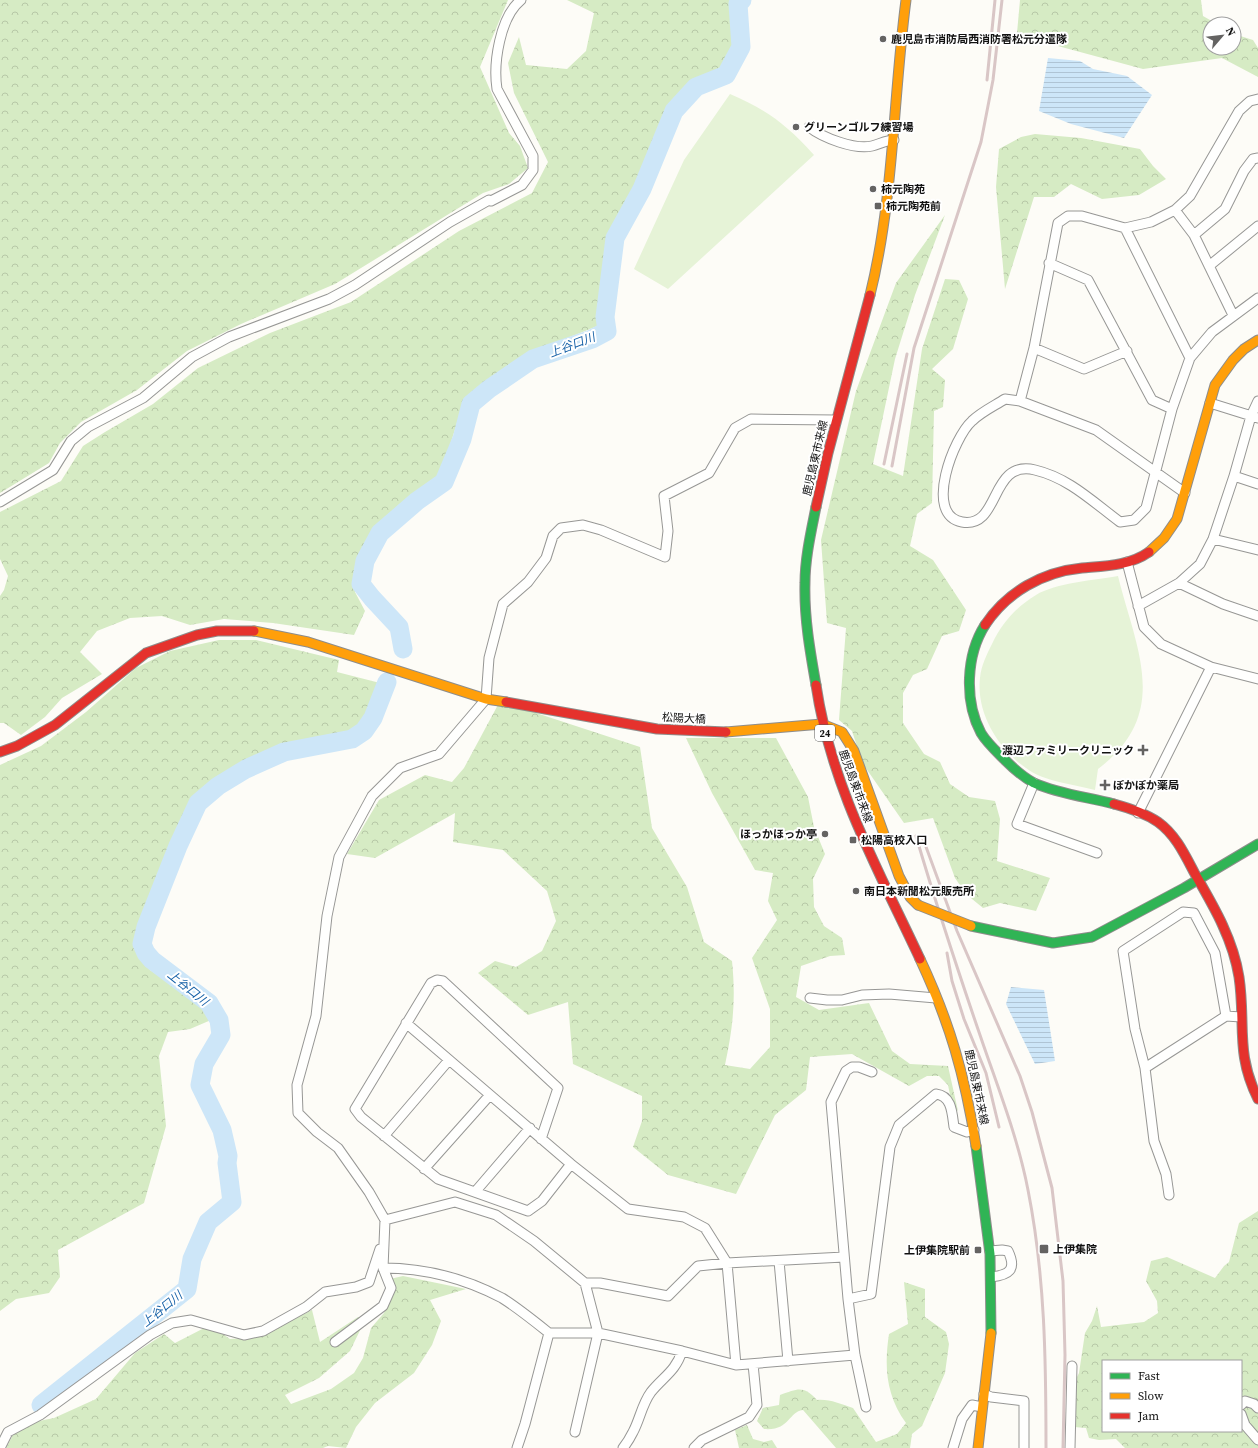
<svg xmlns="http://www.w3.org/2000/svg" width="1258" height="1448" viewBox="0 0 1258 1448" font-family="'Source Serif 4','Noto Sans JP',serif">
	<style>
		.green { fill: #e6f3d7 }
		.forest { fill: url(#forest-crowns); fill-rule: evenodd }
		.water { fill: url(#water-rules) }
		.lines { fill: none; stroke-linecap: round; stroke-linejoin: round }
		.river { stroke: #cde6f8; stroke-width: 19 }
		.street-casing { stroke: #979795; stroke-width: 11 }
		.fast-casing { stroke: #8e8d8b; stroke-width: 11 }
		.slow-casing { stroke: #8e8d8b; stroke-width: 11 }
		.jam-casing { stroke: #8e8d8b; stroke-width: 11 }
		.street { stroke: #fffffe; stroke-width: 9 }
		.fast { stroke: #30b455; stroke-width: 9 }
		.slow { stroke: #ff9f0a; stroke-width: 9 }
		.jam { stroke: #e5322d; stroke-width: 9 }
		.rail { stroke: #d9c6c6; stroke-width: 3 }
		.slow-bridge-casing { stroke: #8e8d8b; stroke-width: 11; stroke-linecap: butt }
		.slow-bridge { stroke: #ff9f0a; stroke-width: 9 }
		.poi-dot { fill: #646362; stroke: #fff; stroke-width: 1.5 }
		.labels { text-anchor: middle; stroke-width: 4; stroke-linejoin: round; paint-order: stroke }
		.shield { fill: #fff; stroke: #585858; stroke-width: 1 }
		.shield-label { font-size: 10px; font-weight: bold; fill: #111 }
		.poi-label { font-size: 11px; font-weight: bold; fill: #111; stroke: #fff; text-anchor: start }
		.street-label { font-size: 11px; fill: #111; stroke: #fff }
		.water-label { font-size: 12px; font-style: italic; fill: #1661a7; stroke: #fff }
	</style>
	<defs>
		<pattern id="forest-crowns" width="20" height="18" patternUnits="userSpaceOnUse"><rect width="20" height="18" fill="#d6ebc4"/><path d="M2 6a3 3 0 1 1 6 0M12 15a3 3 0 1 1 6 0" fill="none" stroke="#b7c8a7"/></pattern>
		<pattern id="water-rules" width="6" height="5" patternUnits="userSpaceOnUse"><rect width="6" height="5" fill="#cde6f8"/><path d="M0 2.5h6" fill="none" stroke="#afc4d4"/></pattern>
	</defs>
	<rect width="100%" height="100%" fill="#fdfcf7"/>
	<path class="green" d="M 730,94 C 767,110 786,124 814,155 L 668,289 L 634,269 L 684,160 Z
		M 1118,576 C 1136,649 1172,713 1098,769 L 1095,790 C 1073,784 1044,782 1026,768 C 998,749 976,713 980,678 C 981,666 987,654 992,644 C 1002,623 1016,607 1036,595 C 1055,583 1096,580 1118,576 Z"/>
	<path class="forest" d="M 0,0 L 508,0 L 480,67 L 509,133 L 520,146 L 528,168 L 509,184 L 483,193 L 335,284 L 241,324 L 187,351 L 137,390 L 81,422 L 60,443 L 49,463 L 0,493 Z
		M 567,0 L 734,0 L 736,45 L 723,68 L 692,83 L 667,109 L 635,189 L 606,242 L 600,325 L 530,353 L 464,401 L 440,477 L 379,526 L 360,554 L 355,592 L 365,611 L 354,635 L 273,623 L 224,619 L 190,625 L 162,616 L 130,618 L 97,631 L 80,652 L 102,674 L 62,698 L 45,717 L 21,735 L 4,723 L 0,723 L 0,596 L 4,590 L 8,576 L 0,559 L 0,512 L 61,481 L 83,446 L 105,432 L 153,404 L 198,368 L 270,333 L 351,302 L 459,231 L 532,193 L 548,162 L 514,93 L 508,63 L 519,37 L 526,65 L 567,69 L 586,51 L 594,13 Z
		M 1020,0 L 1201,0 L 1203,16 L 1217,24 L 1210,24 L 1210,48 L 1234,48 L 1234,34 L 1253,40 L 1258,48 L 1258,77 L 1222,58 L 1143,69 L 1043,42 L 1017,33 Z
		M 1035,134 L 1081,138 L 1140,149 L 1153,166 L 1166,179 L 1139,195 L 1102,199 L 1071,184 L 1054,197 L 1034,197 L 1005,289 L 996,187 L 999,149 L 1021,137 Z
		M 945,215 L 915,295 L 895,359 L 873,464 L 903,476 L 922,349 L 945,279 L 959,280 L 968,299 L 953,349 L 932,369 L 945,380 L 943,407 L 934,411 L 932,503 L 917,514 L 910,546 L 933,560 L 966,610 L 959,631 L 942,636 L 927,669 L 913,675 L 903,693 L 903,723 L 924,754 L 940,762 L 950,784 L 969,797 L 995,801 L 1000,819 L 997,861 L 1050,878 L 1036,911 L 1000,903 L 983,908 L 966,894 L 955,878 L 933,818 L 904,823 L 863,764 L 852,731 L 839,720 L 846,628 L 827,623 L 821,540 L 856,391 L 896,283 Z
		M 219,640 L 256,640 L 339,660 L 337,672 L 380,683 L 370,711 L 362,727 L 347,736 L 285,748 L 248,762 L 206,787 L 189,807 L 137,936 L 138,952 L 150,970 L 204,1006 L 211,1020 L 190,1029 L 168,1032 L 159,1056 L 166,1126 L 144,1203 L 58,1250 L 60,1277 L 49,1293 L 16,1299 L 0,1311 L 0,765 L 41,746 L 86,712 L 136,668 L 170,651 Z
		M 500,701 L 640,747 L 652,828 L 687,887 L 704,942 L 732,961 C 736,1000 733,1027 725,1065 L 750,1069 L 770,1047 L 770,1009 L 752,958 L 777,920 L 768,901 L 773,873 L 755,870 L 712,793 L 686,738 L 776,738 L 808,797 L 814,827 L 825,854 L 813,879 L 814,907 L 824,926 L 842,938 L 845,955 L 830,956 L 801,966 L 796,997 L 819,1010 L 869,1003 L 892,1051 L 910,1064 L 948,1066 L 958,1111 L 952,1105 L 948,1085 L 939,1076 L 927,1076 L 909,1086 L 852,1054 L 810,1057 L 806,1090 L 775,1115 L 736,1194 L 668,1175 L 633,1147 L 642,1121 L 642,1096 L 573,1064 L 568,1002 L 528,1015 L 478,973 L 495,961 L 516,967 L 542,951 L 556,921 L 547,891 L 503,850 L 453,842 L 455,813 L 375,858 L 347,854 L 379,800 L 425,775 L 452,782 L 464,768 Z
		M 1258,1211 L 1258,1448 L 1125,1448 L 1116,1439 L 1099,1440 L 1089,1438 L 1086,1428 L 1074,1427 L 1074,1383 L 1079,1373 L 1085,1333 L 1092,1321 L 1097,1306 L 1101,1327 L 1144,1322 L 1158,1313 L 1157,1301 L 1146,1281 L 1151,1261 L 1167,1257 L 1215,1278 L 1224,1266 L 1229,1262 L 1239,1223 ZM 1103,1361 L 1241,1361 L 1241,1431 L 1103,1431 Z
		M 403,1276 L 466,1289 L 430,1300 L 441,1321 L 432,1345 L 414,1373 L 375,1403 L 356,1427 L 346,1448 L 328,1446 L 323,1448 L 6,1448 L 13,1435 L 29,1423 L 54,1418 L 96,1399 L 135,1353 L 164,1334 L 175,1343 L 210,1325 L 230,1339 L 259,1337 L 312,1310 L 320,1342 L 358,1317 L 365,1320 L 350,1351 L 319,1378 L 285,1395 L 291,1404 L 331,1389 L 354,1373 L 363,1358 L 371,1328 L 384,1313 L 389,1298 L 390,1279 Z
		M 904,1282 L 925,1289 L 925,1317 L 946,1332 L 949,1344 L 945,1373 L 922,1426 L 912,1434 L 910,1448 L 836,1448 L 803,1410 C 788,1412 790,1431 764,1429 L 757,1421 L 763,1408 L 779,1405 L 780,1395 C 798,1389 803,1385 817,1400 C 830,1399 840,1404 853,1408 L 876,1442 L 897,1434 L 906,1423 C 886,1395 884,1367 889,1334 L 908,1324 Z
		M 747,1425 L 753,1439 L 764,1442 L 772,1440 L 777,1448 L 739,1448 L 735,1430 Z"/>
	<path class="water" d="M 1048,58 L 1080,61 L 1093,69 L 1127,76 L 1152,95 L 1124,138 L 1071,124 L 1039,111 Z
		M 1011,987 L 1044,990 L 1055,1061 L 1035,1064 L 1006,1004 Z"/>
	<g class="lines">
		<path class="river" d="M 403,649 L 399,627 L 372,598 L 361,584 L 365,561 L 380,533 L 417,501 L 444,482 L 462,439 L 471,404 L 489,389 L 533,359 L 592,339 L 607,331 L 605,317 L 615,238 L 642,189 L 674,111 L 696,87 L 726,75 L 741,47 L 738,4 L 742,0
			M 41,1405 L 187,1289 L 192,1259 L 208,1222 L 232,1202 L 227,1163 L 228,1156 L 222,1130 L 200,1085 L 204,1064 L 221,1035 L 219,1020 L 209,1003 L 152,960 L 146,953 L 142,944 L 146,927 L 178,846 L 198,803 L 218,786 L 246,769 L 284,752 L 352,739 L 364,731 L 373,718 L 387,682"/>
		<defs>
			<path id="street" d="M 809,127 C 823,138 855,150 872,146 C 880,144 886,140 894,140
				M 1175,210 L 1194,235 L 1233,315
				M 1125,228 L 1190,358
				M 1194,235 L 1225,209 L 1244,171 L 1253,159 L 1258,158
				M 1049,263 L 1088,280 L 1152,400 L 1172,409
				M 1209,266 L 1258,226
				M 1034,348 L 1084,369 L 1127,351
				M 1020,401 L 1034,348 L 1058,223 L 1068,216 L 1082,216 L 1125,228 L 1151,222 L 1175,210 L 1190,196 L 1239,111 L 1250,101 L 1258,99
				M 1210,403 L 1258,418
				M 1234,476 L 1258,484
				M 1185,493 L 1096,430 L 1020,401 L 1005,399 C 994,406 981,412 972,421 C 954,437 923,515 962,522 C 1001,529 989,459 1035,470 C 1069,478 1093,502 1120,522 L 1134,520 L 1146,508 L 1172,409 L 1190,358 L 1212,332 L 1258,298
				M 0,502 L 53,470 L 71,441 L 88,427 L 143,398 L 192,357 L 229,337 L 329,299 L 355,285 L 450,222 L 489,200 L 491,201 L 522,185 L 533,170 L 533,156 L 497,89 C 493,63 500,17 521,0
				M 1213,539 L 1258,550
				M 1127,562 L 1144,627 L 1161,644 L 1211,667 L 1138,813
				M 1179,583 L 1223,604 L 1258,616
				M 1138,606 L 1179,583 L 1200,564 L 1213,539 L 1234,476 L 1251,416 L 1258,401
				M 1211,667 L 1258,679
				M 1034,783 L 1017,824 L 1097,853
				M 810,998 L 827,1000 L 842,1000 L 862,995 L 889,994 L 936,998
				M 406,1023 L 571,1164 L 628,1209 L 684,1217 L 705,1228 L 727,1263 L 736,1365
				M 1145,1068 L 1226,1016 L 1241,1017
				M 384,1136 L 449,1060
				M 541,1139 L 558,1088 L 443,981 L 437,980 L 431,983 L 355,1109 L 361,1117 L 438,1179 L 528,1211 L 542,1201 L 571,1164
				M 424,1169 L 489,1096
				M 475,1192 L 530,1128
				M 1169,1195 L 1166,1174 L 1154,1141 L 1145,1068 L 1135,1029 L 1123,951 L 1183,912 L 1194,913 L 1215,953 L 1226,1016
				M 385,1220 L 455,1202 L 496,1215 L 534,1241 L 585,1283 L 598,1333 L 575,1432
				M 990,1251 L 1002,1250 L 1008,1251 C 1017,1270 1009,1275 991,1277
				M 779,1261 L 788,1361
				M 383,1268 C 424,1268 466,1279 502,1298 C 518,1308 534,1321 549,1333
				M 585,1283 L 600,1283 L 668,1296 L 698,1266 L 727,1263 L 844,1257
				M 848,1299 L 871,1294 L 890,1147 L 899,1125 L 936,1094 C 952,1096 952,1113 954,1127 L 967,1132 L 974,1130
				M 335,1342 L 383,1306 L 391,1288 L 383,1268 L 385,1220 L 369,1192 L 338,1148 L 317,1132 L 298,1113 L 297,1085 L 316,1016 L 327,916 L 339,857 L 372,796 L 400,768 L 439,754 L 486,699 L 489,658 L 503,604 L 528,582 L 546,558 L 553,536 L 561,528 L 583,525 L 601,530 L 665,557 L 668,531 L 664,496 L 709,473 L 735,428 L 751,419 L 836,420
				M 984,1394 L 991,1397 L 1024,1401 L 1024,1448
				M 1241,1405 L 1245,1401 L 1254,1404 L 1258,1408
				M 866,1407 L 855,1355 L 848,1299 L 831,1102 L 846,1071 L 852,1067 L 859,1067 L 872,1072
				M 1241,1414 L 1245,1425 L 1258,1440
				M 0,1448 L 8,1432 L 40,1415 L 150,1335 L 172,1323 L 191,1320 L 244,1335 L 263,1331 L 306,1307 L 325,1292 L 356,1287 L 369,1282 L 380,1249
				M 517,1448 L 525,1424 L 549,1333 L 598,1333 L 682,1351 L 736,1365 L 855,1355
				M 623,1448 C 627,1443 630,1438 633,1432 C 640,1419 642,1404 651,1392 C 663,1377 676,1371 682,1351
				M 694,1448 L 702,1440 L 749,1417 L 757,1405 L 753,1364
				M 953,1448 L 962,1419 L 972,1405 L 982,1407
				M 1070,1448 L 1072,1366"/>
			<path id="fast" d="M 985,625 C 966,655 964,701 981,733 C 987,743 997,752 1005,760 C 1014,769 1023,777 1034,783 C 1059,794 1087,797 1114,804
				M 816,685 C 810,651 804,617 805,583 C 805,558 811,532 816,507
				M 971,926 L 1053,943 L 1092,937 L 1184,888 L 1258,844
				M 976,1146 L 990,1254 L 991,1333"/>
			<path id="slow" d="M 870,295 C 894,198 893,99 906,0
				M 1149,552 L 1164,538 L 1177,519 L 1215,385 L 1233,360 L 1244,349 L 1258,340
				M 254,631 L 308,642 L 486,699 L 506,702
				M 726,732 L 822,724 L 842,732 L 854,751 L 899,876 L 910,897 L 918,905
				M 920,959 C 950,1023 965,1076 976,1146
				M 978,1448 L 991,1333"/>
			<path id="jam" d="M 816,507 L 828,453 L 870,295
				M 985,625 C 1007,592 1042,572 1082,568 C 1105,566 1129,566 1149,552
				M 816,685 C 831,786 877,867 920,959
				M 506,702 L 657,729 L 726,732
				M 0,752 L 17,746 L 55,725 L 146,653 L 197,635 L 217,631 L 254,631
				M 1114,804 C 1129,808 1145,813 1158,822 C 1176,835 1185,855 1195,874 C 1214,907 1233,939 1239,977 C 1246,1024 1235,1053 1258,1099"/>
		</defs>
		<use href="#street" class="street-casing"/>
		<use href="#fast" class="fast-casing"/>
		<use href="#slow" class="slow-casing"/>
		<use href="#jam" class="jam-casing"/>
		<use href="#street" class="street"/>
		<use href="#fast" class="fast"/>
		<use href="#slow" class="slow"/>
		<use href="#jam" class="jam"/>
		<path class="rail" d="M 987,80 L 995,0
			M 884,464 L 907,354
			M 892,466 L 914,348 L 981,142 L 993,80 L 1002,0
			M 916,836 C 936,904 958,971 981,1038 C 998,1088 1018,1138 1028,1190 C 1045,1276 1046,1360 1046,1448
			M 922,836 L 957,931 L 1020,1076 L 1032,1112 L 1052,1188 L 1063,1281 L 1065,1355 L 1063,1448
			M 947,953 L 952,981 L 964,1019 L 986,1073 L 999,1127"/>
		<defs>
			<path id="slow-bridge" d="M 918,905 L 971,926"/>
		</defs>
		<use href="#slow-bridge" class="slow-bridge-casing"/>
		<use href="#slow-bridge" class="slow-bridge"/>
	</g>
	<g class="poi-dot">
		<circle cx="883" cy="39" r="4"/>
		<circle cx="796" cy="127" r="4"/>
		<circle cx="873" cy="189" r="4"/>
		<rect x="874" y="202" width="8" height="8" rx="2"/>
		<path d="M1141 744h4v4h4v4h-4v4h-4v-4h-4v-4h4z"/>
		<path d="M1103 779h4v4h4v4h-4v4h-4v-4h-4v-4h4z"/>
		<circle cx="825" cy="834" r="4"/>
		<rect x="849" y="836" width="8" height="8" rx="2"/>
		<circle cx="856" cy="891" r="4"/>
		<rect x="1039" y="1244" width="10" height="10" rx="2"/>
		<rect x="974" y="1246" width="8" height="8" rx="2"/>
	</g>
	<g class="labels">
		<rect class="shield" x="815" y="725" width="20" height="16" rx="3"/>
		<g class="shield-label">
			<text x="825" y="737">24</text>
		</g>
		<g class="poi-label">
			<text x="891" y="43">鹿児島市消防局西消防署松元分遣隊</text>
			<text x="804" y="131">グリーンゴルフ練習場</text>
			<text x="881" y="193">柿元陶苑</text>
			<text x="886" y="210">柿元陶苑前</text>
			<text x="1134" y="754" text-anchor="end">渡辺ファミリークリニック</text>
			<text x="1113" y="789">ぽかぽか薬局</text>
			<text x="817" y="838" text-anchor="end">ほっかほっか亭</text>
			<text x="861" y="844">松陽高校入口</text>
			<text x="864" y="895">南日本新聞松元販売所</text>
			<text x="1053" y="1253">上伊集院</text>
			<text x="970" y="1254" text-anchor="end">上伊集院駅前</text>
		</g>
		<g class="street-label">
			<text transform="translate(815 458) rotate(-77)" y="4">鹿児島東市来線</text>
			<text transform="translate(684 718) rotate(3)" y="4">松陽大橋</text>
			<text transform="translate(856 786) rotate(70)" y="4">鹿児島東市来線</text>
			<text transform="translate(977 1087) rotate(78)" y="4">鹿児島東市来線</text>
		</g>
		<g class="water-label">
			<text transform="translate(572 345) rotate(-21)" y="4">上谷口川</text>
			<text transform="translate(188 988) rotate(39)" y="4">上谷口川</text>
			<text transform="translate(162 1309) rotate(-39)" y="4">上谷口川</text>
		</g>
	</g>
	<rect x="1102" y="1360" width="140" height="72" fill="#ffffff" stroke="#a0a0a0"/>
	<rect x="1110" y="1373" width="20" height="6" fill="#30b455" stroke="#a0a0a0"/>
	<text x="1138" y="1380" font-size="12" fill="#111111">Fast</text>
	<rect x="1110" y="1393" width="20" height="6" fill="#ff9f0a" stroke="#a0a0a0"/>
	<text x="1138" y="1400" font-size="12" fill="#111111">Slow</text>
	<rect x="1110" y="1413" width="20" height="6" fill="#e5322d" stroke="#a0a0a0"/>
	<text x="1138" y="1420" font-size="12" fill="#111111">Jam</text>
	<g transform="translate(1222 36) rotate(62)"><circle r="19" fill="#ffffff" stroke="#a0a0a0"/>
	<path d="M0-3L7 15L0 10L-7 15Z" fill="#646362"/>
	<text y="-6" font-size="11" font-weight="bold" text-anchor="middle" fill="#111111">N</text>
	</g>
</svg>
